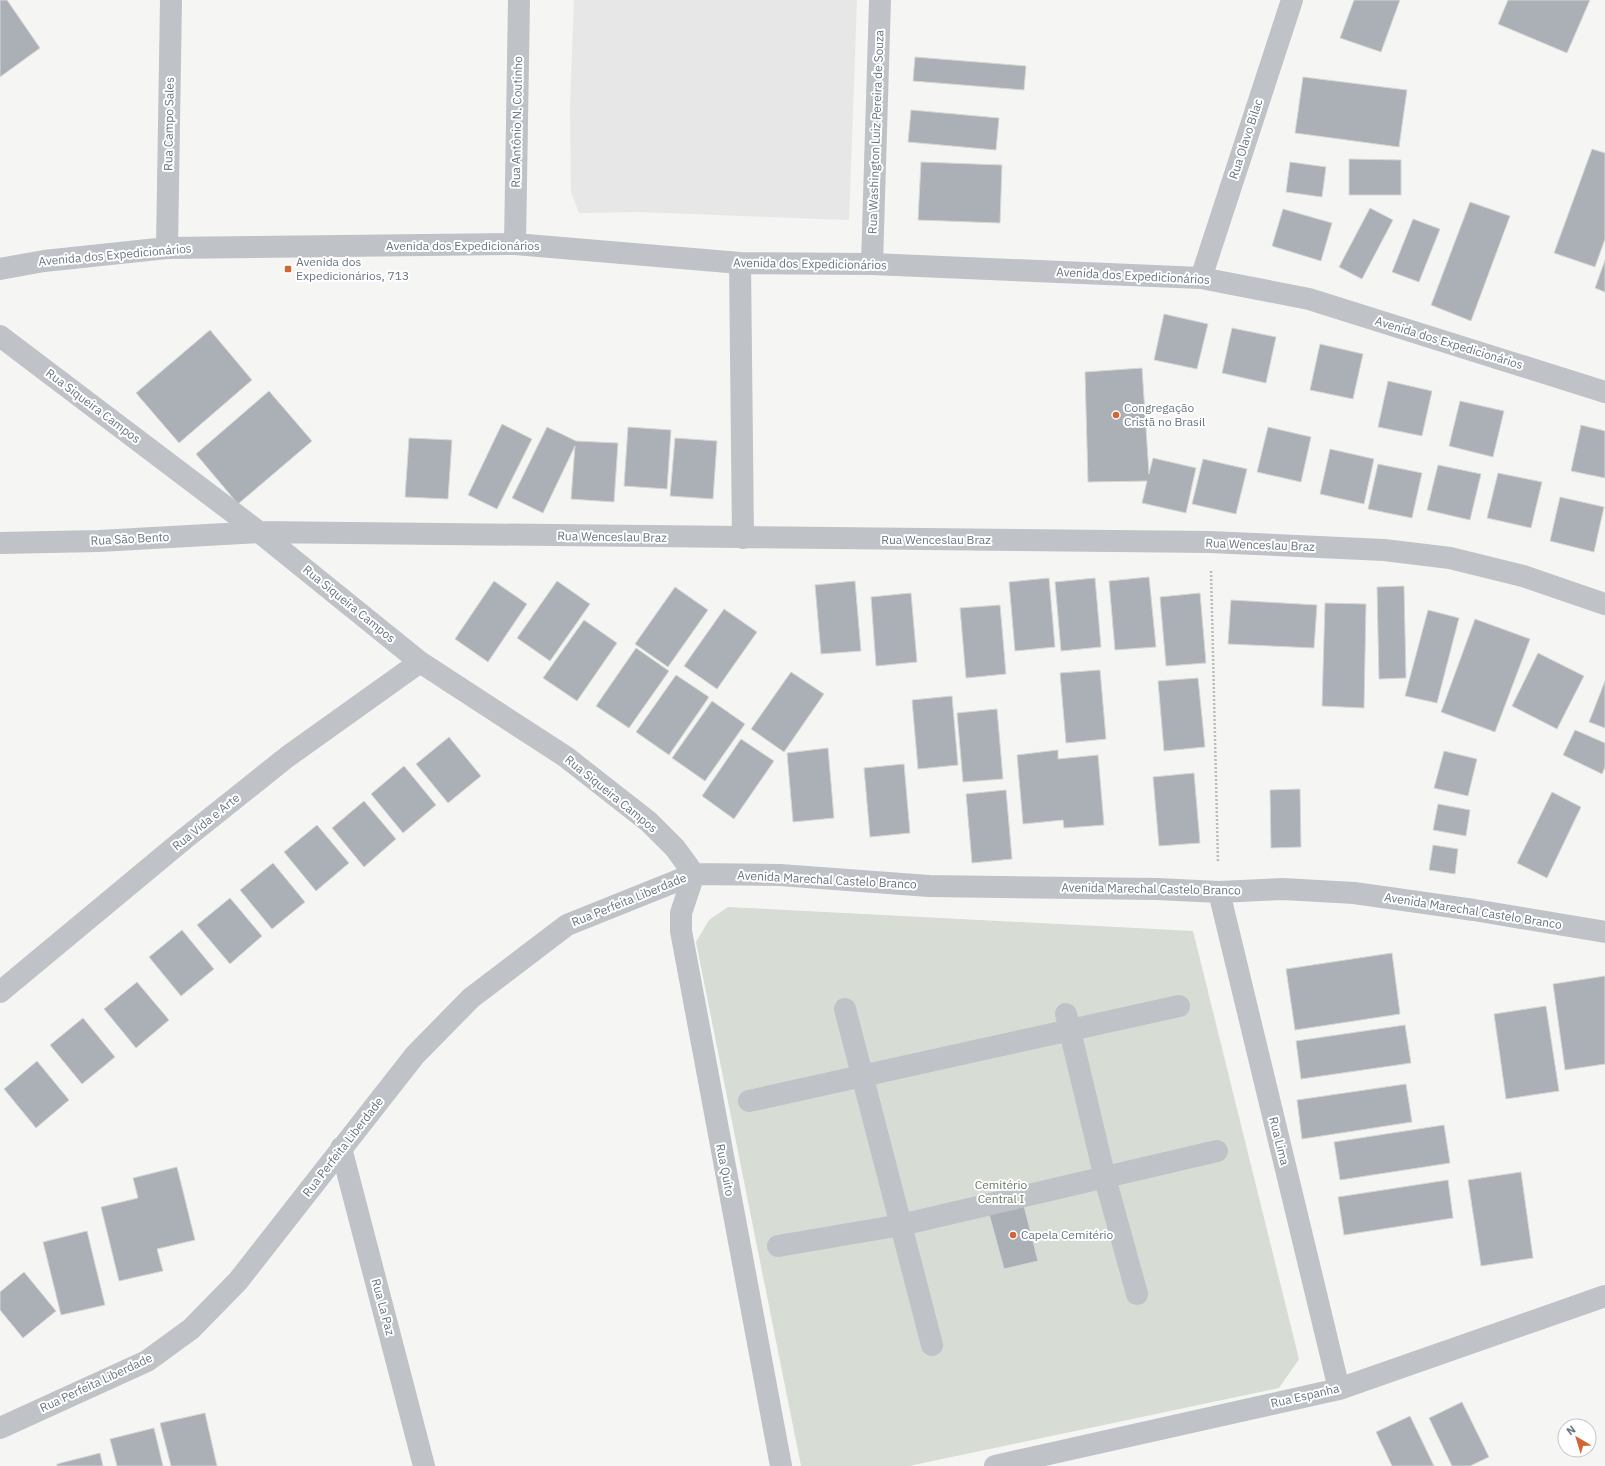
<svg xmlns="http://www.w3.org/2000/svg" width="1605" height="1466" viewBox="0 0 1605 1466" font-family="'IBM Plex Sans',sans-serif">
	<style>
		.built { fill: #e6e7e6 }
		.green { fill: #d7dcd4 }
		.building { fill: #aab0b6; stroke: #d7d7d5 }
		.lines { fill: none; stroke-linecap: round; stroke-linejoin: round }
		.path { stroke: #b9bbbe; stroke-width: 2.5; stroke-dasharray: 2 2; stroke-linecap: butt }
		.minor { stroke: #bfc2c6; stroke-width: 22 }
		.poi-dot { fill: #d46535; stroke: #fff; stroke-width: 1.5 }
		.labels { text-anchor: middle; stroke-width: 4; stroke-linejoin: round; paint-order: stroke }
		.street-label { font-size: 12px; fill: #677481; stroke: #fff }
		.poi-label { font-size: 12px; fill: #677481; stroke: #fff; text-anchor: start }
		.park-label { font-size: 12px; fill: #687965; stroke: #fff }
	</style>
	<rect width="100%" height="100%" fill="#f5f6f3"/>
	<path class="built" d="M 574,0 L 857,0 L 849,220 L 639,212 L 579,213 L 571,192 L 570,107 Z"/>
	<path class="green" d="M 728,907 L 1193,931 L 1299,1359 L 1279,1388 L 909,1466 L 801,1466 L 696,942 L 709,920 Z"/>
	<path class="building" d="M 0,0 L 7,0 L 40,48 L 0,77 Z
		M 1354,0 L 1400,0 L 1381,52 L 1340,38 Z
		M 1508,0 L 1590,0 L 1567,53 L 1498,24 Z
		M 915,57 L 1026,66 L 1024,90 L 913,81 Z
		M 1303,77 L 1407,90 L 1399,147 L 1295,133 Z
		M 911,110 L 999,118 L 996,150 L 908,142 Z
		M 1592,149 L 1605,153 L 1605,239 L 1595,267 L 1554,253 Z
		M 1349,159 L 1401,160 L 1401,195 L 1349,195 Z
		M 921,162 L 1002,165 L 1000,223 L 918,220 Z
		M 1290,162 L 1326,167 L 1322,197 L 1286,192 Z
		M 1470,202 L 1510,216 L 1471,321 L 1431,305 Z
		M 1370,208 L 1393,220 L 1362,279 L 1339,267 Z
		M 1283,209 L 1332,223 L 1321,261 L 1272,246 Z
		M 1413,219 L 1440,229 L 1419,282 L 1392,272 Z
		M 1605,260 L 1605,292 L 1595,288 Z
		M 1164,314 L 1208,324 L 1197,369 L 1154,360 Z
		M 1232,328 L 1276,337 L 1266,383 L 1222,373 Z
		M 210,330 L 252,380 L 179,443 L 136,393 Z
		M 1320,344 L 1363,354 L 1353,399 L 1310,390 Z
		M 1142,368 L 1149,474 L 1153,458 L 1196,468 L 1186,513 L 1142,503 L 1147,481 L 1088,482 L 1085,372 Z
		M 1388,381 L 1432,391 L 1422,436 L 1378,427 Z
		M 269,391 L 312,441 L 238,504 L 196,454 Z
		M 1460,401 L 1504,411 L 1493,457 L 1449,446 Z
		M 502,424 L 532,439 L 497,509 L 468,495 Z
		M 1581,425 L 1605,431 L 1605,478 L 1571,471 Z
		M 547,427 L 576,441 L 618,443 L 614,502 L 571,499 L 575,446 L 543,513 L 512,498 Z
		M 628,427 L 671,430 L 667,489 L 624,486 Z
		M 1268,427 L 1311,437 L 1301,482 L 1257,472 Z
		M 409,438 L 452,440 L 448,499 L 405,497 Z
		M 675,438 L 717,441 L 713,499 L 670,496 Z
		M 1330,449 L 1374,459 L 1364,504 L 1320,494 Z
		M 1203,459 L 1247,469 L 1236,514 L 1192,504 Z
		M 1378,464 L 1422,473 L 1412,518 L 1368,509 Z
		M 1438,465 L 1481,474 L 1470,520 L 1427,510 Z
		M 1498,473 L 1542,482 L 1531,528 L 1487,518 Z
		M 1560,497 L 1604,507 L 1594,552 L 1550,541 Z
		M 1149,577 L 1156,647 L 1115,650 L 1109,581 Z
		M 1049,578 L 1055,647 L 1015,651 L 1009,582 Z
		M 1095,578 L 1101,647 L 1061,651 L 1055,582 Z
		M 494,581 L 527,604 L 488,662 L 455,639 Z
		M 557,581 L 590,604 L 550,661 L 517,638 Z
		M 855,581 L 861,651 L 821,654 L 815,585 Z
		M 1404,586 L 1406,678 L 1379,679 L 1377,587 Z
		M 675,587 L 708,610 L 668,667 L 635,644 Z
		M 911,593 L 917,662 L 876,666 L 871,597 Z
		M 1200,593 L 1206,663 L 1166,666 L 1160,597 Z
		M 1231,600 L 1317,605 L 1314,648 L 1228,644 Z
		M 1325,603 L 1366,604 L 1364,708 L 1322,706 Z
		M 1000,605 L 1006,674 L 966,678 L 960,608 Z
		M 724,609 L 757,632 L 717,689 L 684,666 Z
		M 1428,610 L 1459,618 L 1437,703 L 1405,696 Z
		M 1475,619 L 1530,639 L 1495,732 L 1441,712 Z
		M 584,620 L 617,643 L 577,701 L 543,678 Z
		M 636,648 L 669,671 L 629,728 L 596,706 Z
		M 1538,653 L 1584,676 L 1557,729 L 1512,706 Z
		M 1100,670 L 1106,739 L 1066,743 L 1060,673 Z
		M 791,672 L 824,694 L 784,752 L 751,729 Z
		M 676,675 L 709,697 L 669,755 L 636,732 Z
		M 1198,678 L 1205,747 L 1164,751 L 1158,681 Z
		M 1605,681 L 1605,728 L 1589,722 Z
		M 952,696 L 958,765 L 918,769 L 912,700 Z
		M 712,701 L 745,724 L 705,781 L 672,758 Z
		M 997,709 L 1003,779 L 963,782 L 957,713 Z
		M 1575,730 L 1605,743 L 1605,767 L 1602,774 L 1563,755 Z
		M 449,737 L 481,776 L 448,803 L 416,764 Z
		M 741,739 L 774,761 L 734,819 L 702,796 Z
		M 828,748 L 834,818 L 793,822 L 787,753 Z
		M 1058,750 L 1058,759 L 1098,755 L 1104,825 L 1064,828 L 1063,820 L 1023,824 L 1017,755 Z
		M 1444,751 L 1477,759 L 1468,796 L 1434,788 Z
		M 904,764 L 910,833 L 870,837 L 864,768 Z
		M 404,766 L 436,805 L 403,833 L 371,794 Z
		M 1194,773 L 1200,843 L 1159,846 L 1153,777 Z
		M 1300,789 L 1301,847 L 1271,848 L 1270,790 Z
		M 1006,790 L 1012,859 L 972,863 L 966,794 Z
		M 1552,792 L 1581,807 L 1547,878 L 1517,863 Z
		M 364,801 L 396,839 L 364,867 L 332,828 Z
		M 1438,804 L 1470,810 L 1466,836 L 1433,830 Z
		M 317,825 L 349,863 L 316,891 L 284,852 Z
		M 1433,845 L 1458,849 L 1455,874 L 1429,870 Z
		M 273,863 L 305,902 L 272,929 L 240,890 Z
		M 230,898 L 262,936 L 230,964 L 197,925 Z
		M 182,930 L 214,969 L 181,996 L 149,957 Z
		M 1392,953 L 1400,1014 L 1295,1030 L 1286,969 Z
		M 1605,976 L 1605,1064 L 1565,1070 L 1553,984 Z
		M 137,982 L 169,1020 L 136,1048 L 104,1009 Z
		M 1546,1006 L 1559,1091 L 1506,1099 L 1494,1014 Z
		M 83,1018 L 115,1057 L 82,1084 L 50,1045 Z
		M 1405,1025 L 1411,1063 L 1301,1079 L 1296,1041 Z
		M 37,1061 L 69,1100 L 36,1128 L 4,1089 Z
		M 1406,1084 L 1412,1122 L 1302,1139 L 1297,1100 Z
		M 1444,1125 L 1450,1163 L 1340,1180 L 1334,1142 Z
		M 177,1167 L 195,1240 L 157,1249 L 163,1271 L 119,1281 L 101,1207 L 138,1198 L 133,1178 Z
		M 1521,1172 L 1533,1258 L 1481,1266 L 1468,1180 Z
		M 1448,1180 L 1453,1218 L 1344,1235 L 1338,1197 Z
		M 1023,1202 L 1038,1261 L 1004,1269 L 988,1210 Z
		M 87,1231 L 105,1305 L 61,1315 L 43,1242 Z
		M 24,1272 L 56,1311 L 23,1338 L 0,1310 L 0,1292 Z
		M 1462,1402 L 1489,1457 L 1470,1466 L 1452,1466 L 1429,1418 Z
		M 205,1413 L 217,1466 L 171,1466 L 160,1423 Z
		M 1410,1416 L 1434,1466 L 1392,1466 L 1376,1432 Z
		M 154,1428 L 163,1466 L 117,1466 L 110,1439 Z
		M 100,1453 L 103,1466 L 57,1466 L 57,1464 Z"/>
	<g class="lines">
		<path class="path" d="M 1211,571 L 1218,863"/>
		<path class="minor" d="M 515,244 L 519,0
			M 167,248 L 171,0
			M 740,263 L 743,538
			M 872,264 L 880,0
			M 0,269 L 44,261 L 167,248 L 515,244 L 740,263 L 872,264 L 1201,278 L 1309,299 L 1605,392
			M 1201,278 L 1292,0
			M 0,336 L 259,532 L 420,662 L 566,757 L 649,822 L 675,848 L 694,874
			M 0,543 L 99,541 L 259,532 L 1210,542 L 1384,550 L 1450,558 L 1523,576 L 1605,604
			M 694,874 L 681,913 L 681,931 L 781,1466
			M 1219,892 L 1339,1389
			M 0,992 L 183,840 L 287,757 L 420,662
			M 845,1009 L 932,1345
			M 1066,1014 L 1105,1178 L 1137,1294
			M 749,1101 L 1179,1006
			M 341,1148 L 424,1466
			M 778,1246 L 901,1225 L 1217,1151
			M 0,1428 L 147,1361 L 191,1329 L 238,1281 L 415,1055 L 471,998 L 567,925 L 694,874 L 780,875 L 929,886 L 1157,889 L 1219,892 L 1283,889 L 1354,893 L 1474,910 L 1605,932
			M 995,1466 L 1339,1389 L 1605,1296"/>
	</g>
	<g class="poi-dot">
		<rect x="284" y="265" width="8" height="8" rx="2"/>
		<circle cx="1116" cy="415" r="4"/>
		<circle cx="1013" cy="1235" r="4"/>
	</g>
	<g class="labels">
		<g class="street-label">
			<text transform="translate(517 122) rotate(-89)" y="4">Rua Antônio N. Coutinho</text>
			<text transform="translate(169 124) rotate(-89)" y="4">Rua Campo Sales</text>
			<text transform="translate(876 132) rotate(-88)" y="4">Rua Washington Luiz Pereira de Souza</text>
			<text transform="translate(1246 139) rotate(-72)" y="4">Rua Olavo Bilac</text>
			<text x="463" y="250">Avenida dos Expedicionários</text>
			<text transform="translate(115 255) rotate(-5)" y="4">Avenida dos Expedicionários</text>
			<text transform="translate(810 264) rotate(1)" y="4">Avenida dos Expedicionários</text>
			<text transform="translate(1133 276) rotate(3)" y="4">Avenida dos Expedicionários</text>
			<text transform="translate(1449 343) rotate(17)" y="4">Avenida dos Expedicionários</text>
			<text transform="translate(93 406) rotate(37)" y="4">Rua Siqueira Campos</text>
			<text transform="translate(612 537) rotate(1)" y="4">Rua Wenceslau Braz</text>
			<text transform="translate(130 539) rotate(-3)" y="4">Rua São Bento</text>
			<text x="936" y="544">Rua Wenceslau Braz</text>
			<text transform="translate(1260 545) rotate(2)" y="4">Rua Wenceslau Braz</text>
			<text transform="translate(349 604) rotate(39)" y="4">Rua Siqueira Campos</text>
			<text transform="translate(611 794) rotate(39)" y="4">Rua Siqueira Campos</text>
			<text transform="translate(206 822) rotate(-39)" y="4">Rua Vida e Arte</text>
			<text transform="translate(827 880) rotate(3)" y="4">Avenida Marechal Castelo Branco</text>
			<text transform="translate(1151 889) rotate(1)" y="4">Avenida Marechal Castelo Branco</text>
			<text transform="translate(629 900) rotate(-22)" y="4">Rua Perfeita Liberdade</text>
			<text transform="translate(1473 911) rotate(9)" y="4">Avenida Marechal Castelo Branco</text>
			<text transform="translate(1279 1141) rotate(76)" y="4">Rua Lima</text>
			<text transform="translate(343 1147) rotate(-52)" y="4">Rua Perfeita Liberdade</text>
			<text transform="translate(725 1170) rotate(79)" y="4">Rua Quito</text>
			<text transform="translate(383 1307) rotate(75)" y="4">Rua La Paz</text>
			<text transform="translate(96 1383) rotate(-25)" y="4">Rua Perfeita Liberdade</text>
			<text transform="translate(1305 1396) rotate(-13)" y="4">Rua Espanha</text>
		</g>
		<g class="poi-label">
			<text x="296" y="266">Avenida dos<tspan x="296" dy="14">Expedicionários, 713</tspan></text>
			<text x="1124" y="412">Congregação<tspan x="1124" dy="14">Cristã no Brasil</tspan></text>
			<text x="1021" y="1239">Capela Cemitério</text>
		</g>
		<g class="park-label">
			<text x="1001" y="1189">Cemitério<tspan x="1001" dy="14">Central I</tspan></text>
		</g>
	</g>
	<g transform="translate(1577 1438) rotate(322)"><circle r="19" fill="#ffffff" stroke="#c2c7cd"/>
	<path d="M0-3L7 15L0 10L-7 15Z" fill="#d46535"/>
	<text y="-6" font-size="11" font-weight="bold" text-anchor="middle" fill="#677481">N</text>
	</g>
</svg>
